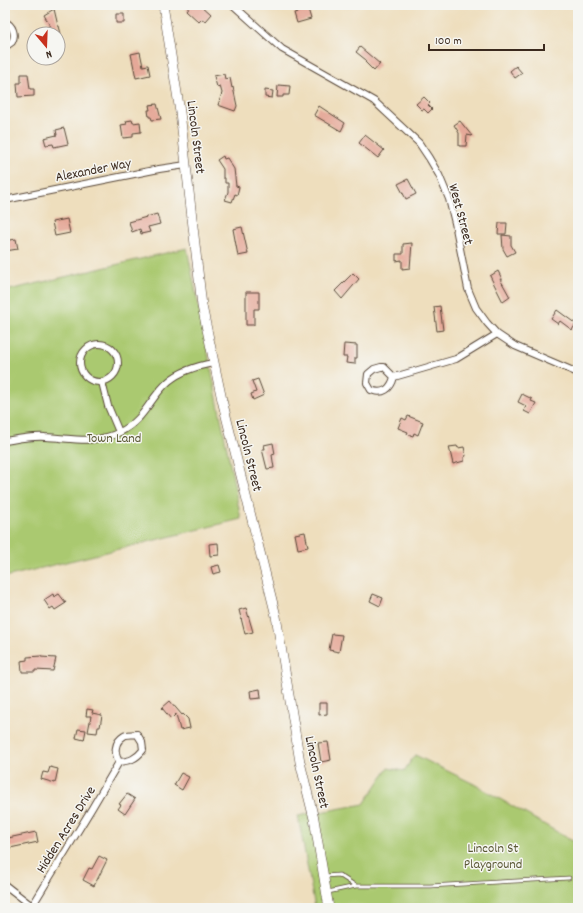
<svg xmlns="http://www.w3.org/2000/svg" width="583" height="913" viewBox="0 0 583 913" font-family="Dekko,sans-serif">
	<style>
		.green { fill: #aac970; stroke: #727a47 }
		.building { fill: #e5a898 }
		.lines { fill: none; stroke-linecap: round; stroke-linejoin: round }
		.lane-casing { stroke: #564536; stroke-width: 4.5 }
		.street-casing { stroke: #564536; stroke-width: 8 }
		.secondary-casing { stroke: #564536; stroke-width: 10 }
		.lane { stroke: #fff; stroke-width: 3 }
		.street { stroke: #fff; stroke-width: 6 }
		.secondary { stroke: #fff; stroke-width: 9 }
		.labels { text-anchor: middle; stroke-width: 3; stroke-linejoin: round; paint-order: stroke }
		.street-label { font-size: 14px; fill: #3b2a1e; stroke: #f6f6f2 }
		.park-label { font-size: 14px; fill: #5c5a37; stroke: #f6f6f2 }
	</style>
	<rect width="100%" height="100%" fill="#f6f6f2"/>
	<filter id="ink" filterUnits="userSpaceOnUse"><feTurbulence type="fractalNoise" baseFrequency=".025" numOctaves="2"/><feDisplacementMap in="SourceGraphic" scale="8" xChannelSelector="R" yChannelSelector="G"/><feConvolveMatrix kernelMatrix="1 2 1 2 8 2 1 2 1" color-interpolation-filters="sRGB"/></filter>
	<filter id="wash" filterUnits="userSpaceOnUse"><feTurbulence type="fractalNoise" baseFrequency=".012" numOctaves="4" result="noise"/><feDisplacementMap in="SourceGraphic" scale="16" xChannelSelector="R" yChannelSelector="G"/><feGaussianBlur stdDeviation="0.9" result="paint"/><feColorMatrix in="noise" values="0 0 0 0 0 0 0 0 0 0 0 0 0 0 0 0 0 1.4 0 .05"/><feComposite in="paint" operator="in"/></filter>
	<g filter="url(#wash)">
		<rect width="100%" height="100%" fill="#eedebd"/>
		<path class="green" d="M 187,248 L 241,519 L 5,577 L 5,291 Z
			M 415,755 L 474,784 L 578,844 L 578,908 L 315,908 L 298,816 L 364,804 L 388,768 L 404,771 Z"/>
		<g id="blocks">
			<path class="building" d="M 190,5 L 201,5 L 211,14 L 205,21 L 202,19 L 199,22 L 186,10 Z
				M 54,9 L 58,26 L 59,26 L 61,34 L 50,34 L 49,24 L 44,15 Z
				M 308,9 L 311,19 L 297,23 L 294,13 Z
				M 116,14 L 124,14 L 124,23 L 116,23 Z
				M 360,47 L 380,64 L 374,71 L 365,62 L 366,60 L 356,52 Z
				M 140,52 L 143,66 L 148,65 L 150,75 L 136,78 L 131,54 Z
				M 516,66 L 522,73 L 515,78 L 510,71 Z
				M 21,74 L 28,74 L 30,89 L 34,89 L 34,96 L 18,97 L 17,83 L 21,83 Z
				M 224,74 L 225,79 L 230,78 L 232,88 L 233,87 L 237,106 L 235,111 L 218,105 L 222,93 L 220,86 L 217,87 L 214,76 Z
				M 278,85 L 290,86 L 289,95 L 283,95 L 283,97 L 277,97 Z
				M 265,90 L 273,91 L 272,98 L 265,97 Z
				M 424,97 L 430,103 L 428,105 L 432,109 L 428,113 L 424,109 L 422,110 L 416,104 Z
				M 157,104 L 161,119 L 152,120 L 151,117 L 149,117 L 148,110 L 150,110 L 149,105 Z
				M 319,106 L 345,123 L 341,131 L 314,115 Z
				M 132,120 L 133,123 L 140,122 L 141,132 L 133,133 L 133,137 L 123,138 L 121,125 L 127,124 L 126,121 Z
				M 460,121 L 472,136 L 467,135 L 466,146 L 459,146 L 459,133 L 454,125 Z
				M 64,128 L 68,144 L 54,147 L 53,144 L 46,145 L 44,138 L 57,135 L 56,130 Z
				M 365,135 L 384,150 L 378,158 L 359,143 Z
				M 223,156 L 224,159 L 227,158 L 234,169 L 236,186 L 239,187 L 237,195 L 235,194 L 232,202 L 225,200 L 228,192 L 228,183 L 225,183 L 225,178 L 223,178 L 223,169 L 217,160 Z
				M 408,179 L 416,194 L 406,199 L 398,184 Z
				M 157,214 L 160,224 L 148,227 L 150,232 L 141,234 L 140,229 L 132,232 L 129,222 Z
				M 67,219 L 70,233 L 55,236 L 52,222 Z
				M 499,223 L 507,223 L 506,234 L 498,234 Z
				M 242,227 L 248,254 L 238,256 L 233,229 Z
				M 502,235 L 511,236 L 511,245 L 515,252 L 507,256 L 503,249 Z
				M 16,239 L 18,249 L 5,251 L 5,241 Z
				M 412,243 L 410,268 L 402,269 L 402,260 L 396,261 L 396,254 L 403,254 L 403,244 Z
				M 498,271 L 502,279 L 500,279 L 510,297 L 503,302 L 490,276 Z
				M 353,273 L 359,279 L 342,299 L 335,291 Z
				M 246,292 L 259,292 L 259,309 L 254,309 L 254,325 L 246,325 Z
				M 440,306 L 443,330 L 437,331 L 434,307 Z
				M 557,310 L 576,324 L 572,330 L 560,321 L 558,324 L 551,319 Z
				M 344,344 L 357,345 L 357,358 L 355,358 L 355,364 L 346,363 L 347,357 L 343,357 Z
				M 258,379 L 264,395 L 253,400 L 251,394 L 256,392 L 252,381 Z
				M 522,394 L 532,399 L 531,401 L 536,403 L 530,414 L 524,411 L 526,406 L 518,402 Z
				M 408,416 L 423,422 L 418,435 L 414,433 L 413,436 L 407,434 L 408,432 L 398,428 L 402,418 L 406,420 Z
				M 273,443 L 275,454 L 272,455 L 274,468 L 267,469 L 262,449 L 265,449 L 264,445 Z
				M 457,446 L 458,448 L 464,447 L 466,456 L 464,457 L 464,461 L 453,464 L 449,447 Z
				M 305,532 L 308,547 L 298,549 L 295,534 Z
				M 218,543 L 219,555 L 210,556 L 209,544 Z
				M 219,565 L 221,572 L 213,574 L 211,567 Z
				M 53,594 L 54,597 L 59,594 L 66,603 L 55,610 L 53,607 L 50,609 L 44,600 Z
				M 373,594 L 383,598 L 380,606 L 370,601 Z
				M 246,608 L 253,632 L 245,634 L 239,610 Z
				M 332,634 L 342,635 L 339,652 L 329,650 Z
				M 41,656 L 41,657 L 56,658 L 53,671 L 35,670 L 35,672 L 22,672 L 21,661 L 27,660 L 27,657 Z
				M 260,689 L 261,698 L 251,699 L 250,691 Z
				M 170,701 L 182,715 L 183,714 L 188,719 L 190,728 L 180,730 L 176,714 L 171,719 L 162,708 Z
				M 319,703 L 327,703 L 327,714 L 319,715 Z
				M 87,709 L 93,710 L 92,713 L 102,715 L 100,727 L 98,727 L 97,733 L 88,732 L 91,716 L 86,716 Z
				M 78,729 L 86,730 L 84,740 L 76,738 Z
				M 328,742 L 331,760 L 321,762 L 318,743 Z
				M 50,767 L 58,769 L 55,783 L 41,779 L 43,772 L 48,773 Z
				M 181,773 L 189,777 L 182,790 L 174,785 Z
				M 127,794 L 135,799 L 125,814 L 118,809 L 121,805 L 119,804 Z
				M 36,832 L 38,842 L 10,848 L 8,838 Z
				M 99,856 L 107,860 L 94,886 L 83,880 L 89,868 L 92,869 Z"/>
		</g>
	</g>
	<g filter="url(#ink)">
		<use href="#blocks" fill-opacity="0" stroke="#564536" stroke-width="1"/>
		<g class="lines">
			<defs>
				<path id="lane" d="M 325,876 L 339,875 L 356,886
					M 328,892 L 356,886 L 430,886 L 569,878"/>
				<path id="street" d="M 233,5 L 282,49 L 374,101 L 419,143 L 429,158 L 439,175 L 449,199 L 455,223 L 468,289 L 476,308 L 487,323 L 497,334 L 515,346 L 578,373
					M 5,22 C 13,25 16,35 12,42 L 5,47
					M 5,200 L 159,169 L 186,165
					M80 363a19 19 0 1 1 38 0a19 19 0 1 1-38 0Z
					M 394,377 C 391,389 383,395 371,390 L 367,383 L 368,374 L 374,369 L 381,367 L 384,367 L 394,377 L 456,359 L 497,334
					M 102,382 L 108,406 L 119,432
					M 5,441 C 18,439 31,436 45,437 C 72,438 94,445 120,432 C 146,419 149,398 169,381 C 181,371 197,366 213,363
					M 137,734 L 142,742 L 143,750 C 136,759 130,761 119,762 C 114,753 114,742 124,736 C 127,734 133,735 137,734 Z
					M 5,885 L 32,906
					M 31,908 L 92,808 L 119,762"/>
				<path id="secondary" d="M 163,5 L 180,112 L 202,306 L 222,400 L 276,616 L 300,762 L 314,819 L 329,908"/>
			</defs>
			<use href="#lane" class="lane-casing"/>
			<use href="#street" class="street-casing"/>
			<use href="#secondary" class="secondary-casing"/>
			<use href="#lane" class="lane"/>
			<use href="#street" class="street"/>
			<use href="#secondary" class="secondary"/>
		</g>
	</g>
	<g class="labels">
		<g class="street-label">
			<text transform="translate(197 137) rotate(83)" y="5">Lincoln Street</text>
			<text transform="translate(93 169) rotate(-11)" y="5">Alexander Way</text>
			<text transform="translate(462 214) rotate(75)" y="5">West Street</text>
			<text transform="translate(250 455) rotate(76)" y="5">Lincoln Street</text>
			<text transform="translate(318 772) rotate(78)" y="5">Lincoln Street</text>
			<text transform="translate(65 829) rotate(-58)" y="5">Hidden Acres Drive</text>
		</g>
		<g class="park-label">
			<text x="114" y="442">Town Land</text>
			<text x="493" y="852">Lincoln St<tspan x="493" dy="16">Playground</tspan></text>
		</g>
	</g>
	<rect width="583" height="913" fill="none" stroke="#f6f6f2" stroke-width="20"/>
	<g transform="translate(46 46) rotate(161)"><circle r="19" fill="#f6f6f2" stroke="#aba49d"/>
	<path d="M0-3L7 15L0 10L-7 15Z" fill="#c8321e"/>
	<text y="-6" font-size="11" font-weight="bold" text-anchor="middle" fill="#3b2a1e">N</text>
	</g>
	<path d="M429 44v6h115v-6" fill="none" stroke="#3b2a1e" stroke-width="2"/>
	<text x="435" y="44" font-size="12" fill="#3b2a1e" stroke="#f6f6f2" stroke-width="3" paint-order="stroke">100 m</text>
</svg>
